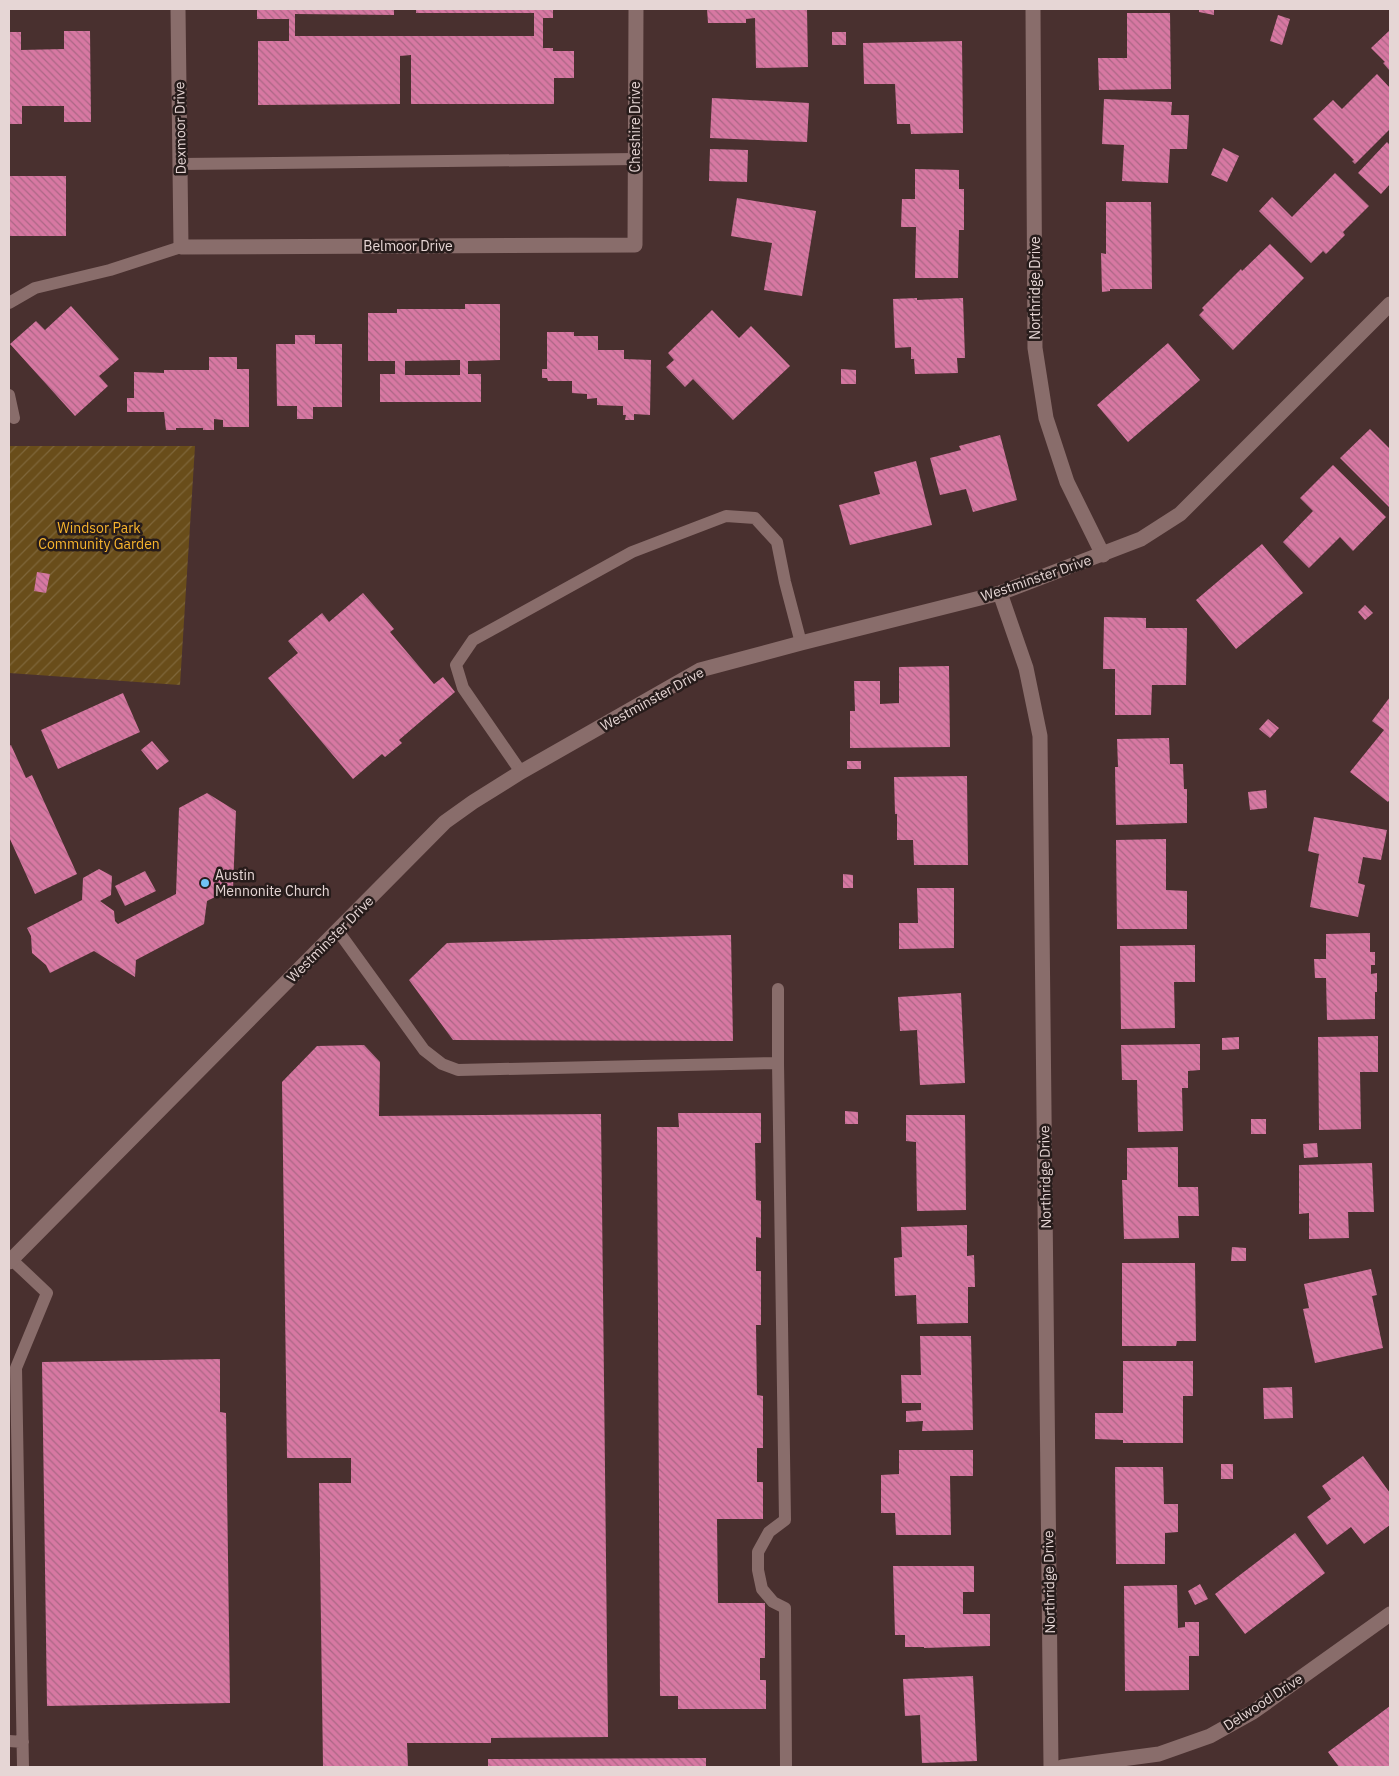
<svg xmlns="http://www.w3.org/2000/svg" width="1399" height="1776" viewBox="0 0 1399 1776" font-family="'IBM Plex Sans',sans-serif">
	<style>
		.garden { fill: url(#garden-furrows) }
		.building { fill: url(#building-back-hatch); fill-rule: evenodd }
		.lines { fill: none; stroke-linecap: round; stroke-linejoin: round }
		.service { stroke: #896d6b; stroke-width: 12 }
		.minor { stroke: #896d6b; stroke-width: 15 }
		.tertiary { stroke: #896d6b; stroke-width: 15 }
		.poi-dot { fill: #70c2f4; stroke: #271c1b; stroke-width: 2 }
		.labels { text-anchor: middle; stroke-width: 5; stroke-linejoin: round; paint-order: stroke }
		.street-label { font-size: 14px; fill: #e6d6d5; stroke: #271c1b }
		.park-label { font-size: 14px; fill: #f9b52d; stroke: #271c1b }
		.poi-label { font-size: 14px; fill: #e6d6d5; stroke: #271c1b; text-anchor: start }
	</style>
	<defs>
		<pattern id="garden-furrows" width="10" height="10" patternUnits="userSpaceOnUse" patternTransform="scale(1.25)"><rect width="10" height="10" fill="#694d1a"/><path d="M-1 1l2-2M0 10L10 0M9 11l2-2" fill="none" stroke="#7e663a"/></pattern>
		<pattern id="building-back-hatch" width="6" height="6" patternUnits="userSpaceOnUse" patternTransform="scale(1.25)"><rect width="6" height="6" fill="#d778a2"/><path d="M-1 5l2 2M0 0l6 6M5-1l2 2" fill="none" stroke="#ab6785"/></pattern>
	</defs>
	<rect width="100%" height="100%" fill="#49302f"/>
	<path class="garden" d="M 9,446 L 195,446 L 180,685 L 9,673 Z"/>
	<path class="building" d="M 257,9 L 394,9 L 394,15 L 295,14 L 295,36 L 534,36 L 534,13 L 416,13 L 416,9 L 553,9 L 553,18 L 543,18 L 543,48 L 553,48 L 553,51 L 574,51 L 574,78 L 554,78 L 554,104 L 411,104 L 411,55 L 400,56 L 400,104 L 258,105 L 258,41 L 289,41 L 289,19 L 257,19 Z
		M 707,9 L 807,9 L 808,67 L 756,68 L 755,18 L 746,19 L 746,23 L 708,23 Z
		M 1199,9 L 1214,9 L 1214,15 L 1199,12 Z
		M 1127,13 L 1170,13 L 1171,89 L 1099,90 L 1098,58 L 1127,58 Z
		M 1278,15 L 1290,19 L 1282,45 L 1270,41 Z
		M 1390,30 L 1390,71 L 1383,63 L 1385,62 L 1371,48 Z
		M 64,31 L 90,31 L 91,122 L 64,122 L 64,106 L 22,106 L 22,124 L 9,124 L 9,32 L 21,32 L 21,50 L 64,49 Z
		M 832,32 L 846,32 L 846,45 L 832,45 Z
		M 962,41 L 963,133 L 911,134 L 910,124 L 897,124 L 895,84 L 864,84 L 863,43 Z
		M 1377,74 L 1390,88 L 1390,129 L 1355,164 L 1352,161 L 1354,160 L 1313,119 L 1333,100 L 1342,109 Z
		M 712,98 L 809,103 L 807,142 L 710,138 Z
		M 1104,99 L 1172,102 L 1171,115 L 1189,115 L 1187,149 L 1170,149 L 1168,183 L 1122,181 L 1124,145 L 1102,144 Z
		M 1387,142 L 1390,145 L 1390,184 L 1381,194 L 1358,173 Z
		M 1223,148 L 1239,156 L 1227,182 L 1211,175 Z
		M 710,149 L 748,150 L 747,182 L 709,181 Z
		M 915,169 L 959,170 L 959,189 L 964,189 L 964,230 L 959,230 L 958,278 L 915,278 L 916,227 L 901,227 L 902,199 L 915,199 Z
		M 1335,173 L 1369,206 L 1343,232 L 1345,235 L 1326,254 L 1323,251 L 1311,263 L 1259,211 L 1272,197 L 1292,217 Z
		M 9,176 L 66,176 L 66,236 L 9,236 Z
		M 737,198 L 816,211 L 802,296 L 764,290 L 772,243 L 731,236 Z
		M 1106,202 L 1151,202 L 1152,289 L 1110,289 L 1110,291 L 1102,292 L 1101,253 L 1106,254 Z
		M 1270,244 L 1304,278 L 1233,350 L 1199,315 L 1204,310 L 1202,308 L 1241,269 L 1242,271 Z
		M 917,298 L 917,300 L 963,298 L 965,358 L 957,358 L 958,373 L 915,374 L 914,359 L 911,359 L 911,347 L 895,348 L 893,299 Z
		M 465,304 L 500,304 L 500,360 L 468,361 L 468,374 L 481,374 L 481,402 L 380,402 L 380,374 L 395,374 L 395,361 L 368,361 L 368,313 L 397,313 L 397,309 L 465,309 ZM 460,360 L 460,375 L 405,375 L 405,361 Z
		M 71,306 L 119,359 L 99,376 L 108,386 L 75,416 L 10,344 L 36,321 L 45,330 Z
		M 712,310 L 739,338 L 751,326 L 790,366 L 733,420 L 693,379 L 685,387 L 666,367 L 674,360 L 668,353 Z
		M 547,332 L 574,332 L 574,336 L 598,336 L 598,350 L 624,350 L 624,359 L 651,360 L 650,415 L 634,414 L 634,420 L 625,420 L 626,415 L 623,415 L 623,406 L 597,405 L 597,398 L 587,399 L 587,394 L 572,393 L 572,381 L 548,381 L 547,378 L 542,378 L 542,369 L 547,369 Z
		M 295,335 L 315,335 L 315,344 L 342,344 L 342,407 L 313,407 L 313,419 L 297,419 L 297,406 L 277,406 L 276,344 L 295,344 Z
		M 1168,343 L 1200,380 L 1128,442 L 1097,405 Z
		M 209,357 L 237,357 L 237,369 L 249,369 L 249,427 L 223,427 L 223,420 L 214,419 L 214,430 L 203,430 L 203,428 L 176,428 L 176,430 L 166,430 L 164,412 L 127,412 L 127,398 L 134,398 L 134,372 L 164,373 L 164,370 L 209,370 Z
		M 841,369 L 856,370 L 856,384 L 841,384 Z
		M 1370,429 L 1390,449 L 1390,508 L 1340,458 Z
		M 1000,435 L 1017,500 L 973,512 L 966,489 L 940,495 L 930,458 L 961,450 L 959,446 Z
		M 916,461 L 932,525 L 850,545 L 839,505 L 880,494 L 874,472 Z
		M 1333,465 L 1386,517 L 1353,551 L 1340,537 L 1309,568 L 1283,542 L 1313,511 L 1300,498 Z
		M 1262,544 L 1303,593 L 1236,649 L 1196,600 Z
		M 37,572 L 50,574 L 46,593 L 34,591 Z
		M 363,593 L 394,629 L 390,632 L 434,684 L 443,677 L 455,692 L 399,740 L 402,743 L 385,757 L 382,754 L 353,779 L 268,678 L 298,653 L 288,641 L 322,613 L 329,622 Z
		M 1365,605 L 1373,613 L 1365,620 L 1358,612 Z
		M 1104,617 L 1146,618 L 1146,628 L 1187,628 L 1186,685 L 1152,685 L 1151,715 L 1115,715 L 1115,669 L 1103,669 Z
		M 949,666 L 950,747 L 850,748 L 850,711 L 855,711 L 854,681 L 880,681 L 880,704 L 899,703 L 899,667 Z
		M 123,693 L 140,732 L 58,769 L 41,730 Z
		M 1390,697 L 1390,799 L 1388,802 L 1350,772 L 1384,730 L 1372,721 Z
		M 1268,719 L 1279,728 L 1270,738 L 1259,729 Z
		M 1169,738 L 1170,764 L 1183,764 L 1184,789 L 1187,789 L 1187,823 L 1116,825 L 1115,767 L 1118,767 L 1117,739 Z
		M 152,741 L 169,761 L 157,770 L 141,750 Z
		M 11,745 L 26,778 L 32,775 L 77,874 L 35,894 L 9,837 L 9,746 Z
		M 847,761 L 861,761 L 861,769 L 847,769 Z
		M 967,776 L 968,865 L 914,865 L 913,840 L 897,840 L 897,814 L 895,814 L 894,777 Z
		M 1266,790 L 1267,808 L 1250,810 L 1248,792 Z
		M 207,793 L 236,811 L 233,888 L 207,901 L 204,924 L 136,960 L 135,977 L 94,951 L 50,973 L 46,965 L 32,953 L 31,936 L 27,928 L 82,900 L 83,878 L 99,869 L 112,876 L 111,895 L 100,901 L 114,911 L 115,921 L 118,924 L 176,894 L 179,808 Z
		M 1314,817 L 1387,830 L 1381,860 L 1363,857 L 1358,883 L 1365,885 L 1358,917 L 1310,907 L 1319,854 L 1308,851 Z
		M 1166,839 L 1166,890 L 1187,891 L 1187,929 L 1117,929 L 1116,840 Z
		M 145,871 L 156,891 L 125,906 L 115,886 Z
		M 843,874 L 853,875 L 853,888 L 843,888 Z
		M 917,888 L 954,888 L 954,948 L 899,949 L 899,923 L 918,923 Z
		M 1370,933 L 1370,952 L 1375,952 L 1375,965 L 1371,965 L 1371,974 L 1377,973 L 1377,992 L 1375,992 L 1375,1019 L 1327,1020 L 1326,978 L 1315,978 L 1314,959 L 1326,959 L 1326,934 Z
		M 731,935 L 733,1041 L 453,1040 L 409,980 L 447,943 Z
		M 1195,945 L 1195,982 L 1174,982 L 1175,1028 L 1121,1029 L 1120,946 Z
		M 961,993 L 965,1083 L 920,1085 L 917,1030 L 900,1031 L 898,997 Z
		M 1378,1036 L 1378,1072 L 1360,1072 L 1361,1129 L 1319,1130 L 1318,1037 Z
		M 1239,1037 L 1239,1049 L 1222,1050 L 1222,1038 Z
		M 1200,1044 L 1200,1070 L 1188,1071 L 1188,1088 L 1182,1088 L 1183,1131 L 1138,1132 L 1137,1080 L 1122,1080 L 1121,1045 Z
		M 364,1045 L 380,1062 L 379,1116 L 601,1114 L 608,1737 L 491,1738 L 491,1743 L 407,1743 L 408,1767 L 323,1767 L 319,1483 L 351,1483 L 351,1458 L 287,1458 L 282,1082 L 317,1046 Z
		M 845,1111 L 858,1112 L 858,1124 L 845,1124 Z
		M 678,1113 L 761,1113 L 761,1143 L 755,1143 L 756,1200 L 761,1201 L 761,1238 L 756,1237 L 756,1271 L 761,1271 L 761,1325 L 756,1325 L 757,1395 L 763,1396 L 763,1448 L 757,1448 L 757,1482 L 763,1482 L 763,1519 L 717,1519 L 718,1603 L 765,1603 L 765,1658 L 760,1658 L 760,1680 L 766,1680 L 766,1709 L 678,1709 L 678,1696 L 660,1696 L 657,1127 L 679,1127 Z
		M 906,1115 L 965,1115 L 966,1210 L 917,1211 L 916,1142 L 906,1141 Z
		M 1251,1119 L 1266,1119 L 1266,1134 L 1251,1134 Z
		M 1317,1143 L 1318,1157 L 1304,1158 L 1303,1144 Z
		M 1178,1147 L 1178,1187 L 1198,1187 L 1199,1216 L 1178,1216 L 1179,1238 L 1124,1239 L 1122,1180 L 1127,1180 L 1127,1148 Z
		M 1372,1163 L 1374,1212 L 1348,1212 L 1349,1238 L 1309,1239 L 1309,1213 L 1299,1214 L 1299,1165 Z
		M 967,1225 L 967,1256 L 974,1255 L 975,1287 L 968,1287 L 968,1323 L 917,1324 L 916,1295 L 895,1296 L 894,1258 L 902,1257 L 901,1227 Z
		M 1232,1247 L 1246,1248 L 1246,1261 L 1231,1261 Z
		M 1122,1263 L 1195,1263 L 1196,1341 L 1177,1341 L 1176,1346 L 1122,1346 Z
		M 1371,1269 L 1377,1295 L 1372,1296 L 1383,1348 L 1315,1363 L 1303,1309 L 1309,1308 L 1304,1284 Z
		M 920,1336 L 971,1336 L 973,1430 L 922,1431 L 923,1421 L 906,1422 L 906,1411 L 921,1410 L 921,1403 L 902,1403 L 901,1375 L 921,1375 Z
		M 220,1359 L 220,1412 L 226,1413 L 230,1703 L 47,1706 L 42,1362 Z
		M 1123,1361 L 1193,1361 L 1193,1396 L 1183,1396 L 1183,1443 L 1123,1443 L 1123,1440 L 1095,1439 L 1095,1413 L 1123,1413 Z
		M 1292,1387 L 1293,1418 L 1264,1419 L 1263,1388 Z
		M 899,1450 L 973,1450 L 973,1476 L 950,1476 L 951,1535 L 896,1535 L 895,1513 L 881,1513 L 881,1475 L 899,1474 Z
		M 1363,1456 L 1390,1493 L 1390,1525 L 1364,1544 L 1351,1527 L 1327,1545 L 1307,1517 L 1331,1499 L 1322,1486 Z
		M 1221,1464 L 1233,1464 L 1233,1479 L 1221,1479 Z
		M 1115,1467 L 1163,1467 L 1164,1504 L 1178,1504 L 1178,1532 L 1165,1533 L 1165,1564 L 1116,1564 Z
		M 1295,1533 L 1325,1573 L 1245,1634 L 1215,1594 Z
		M 893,1566 L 974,1566 L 974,1592 L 963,1592 L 963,1614 L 990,1614 L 990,1646 L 924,1648 L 924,1647 L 905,1647 L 905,1635 L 895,1635 Z
		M 1200,1584 L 1208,1599 L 1195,1605 L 1188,1591 Z
		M 1177,1585 L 1178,1628 L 1185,1627 L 1185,1622 L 1199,1622 L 1199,1656 L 1189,1656 L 1189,1690 L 1125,1691 L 1124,1586 Z
		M 973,1676 L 977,1761 L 922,1763 L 920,1715 L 905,1716 L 903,1679 Z
		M 1390,1706 L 1390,1767 L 1339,1767 L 1328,1752 Z
		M 706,1758 L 706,1767 L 488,1767 L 488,1759 Z"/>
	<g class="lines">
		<path class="service" d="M 180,164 L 635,159
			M 9,303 L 35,288 L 110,270 L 181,247
			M 9,395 L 14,418
			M 521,772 L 463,688 L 456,665 L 473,640 L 632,552 L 726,516 L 755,518 L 777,542 L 785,582 L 801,643
			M 338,931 L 424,1050 L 442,1064 L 458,1070 L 778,1063 L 785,1520 L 769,1532 L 758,1552 L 758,1570 L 762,1589 L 773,1602 L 785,1608 L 786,1767
			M 778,989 L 778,1063
			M 11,1259 L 47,1293 L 16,1368 L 23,1767
			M 9,1741 L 23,1742"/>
		<path class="minor" d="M 178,9 L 181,247 L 635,245 L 636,9
			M 1033,9 L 1035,348 L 1046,418 L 1067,482 L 1103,555
			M 1000,593 L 1026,668 L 1040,736 L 1051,1767
			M 1062,1767 L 1159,1754 L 1210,1736 L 1253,1712 L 1390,1614"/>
		<path class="tertiary" d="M 9,1262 L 445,822 L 473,802 L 521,772 L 700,670 L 801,643 L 1000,593 L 1141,539 L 1180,514 L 1390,304"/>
	</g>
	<circle class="poi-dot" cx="205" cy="883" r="5"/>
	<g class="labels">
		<g class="street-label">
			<text transform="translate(635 127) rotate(-90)" y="5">Cheshire Drive</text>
			<text transform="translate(180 128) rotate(-91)" y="5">Dexmoor Drive</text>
			<text x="408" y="251">Belmoor Drive</text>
			<text transform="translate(1035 288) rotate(-90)" y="5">Northridge Drive</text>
			<text transform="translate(1036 578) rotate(-19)" y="5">Westminster Drive</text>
			<text transform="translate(652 699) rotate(-29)" y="5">Westminster Drive</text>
			<text transform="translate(330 939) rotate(-45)" y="5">Westminster Drive</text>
			<text transform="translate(1045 1177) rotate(-91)" y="5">Northridge Drive</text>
			<text transform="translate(1049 1582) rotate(-91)" y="5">Northridge Drive</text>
			<text transform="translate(1263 1702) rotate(-33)" y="5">Delwood Drive</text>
		</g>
		<g class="park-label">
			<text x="99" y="533">Windsor Park<tspan x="99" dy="16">Community Garden</tspan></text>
		</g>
		<g class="poi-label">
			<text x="215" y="880">Austin<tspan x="215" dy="16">Mennonite Church</tspan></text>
		</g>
	</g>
	<rect width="1399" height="1776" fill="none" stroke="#e6d6d5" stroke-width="20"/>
</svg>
